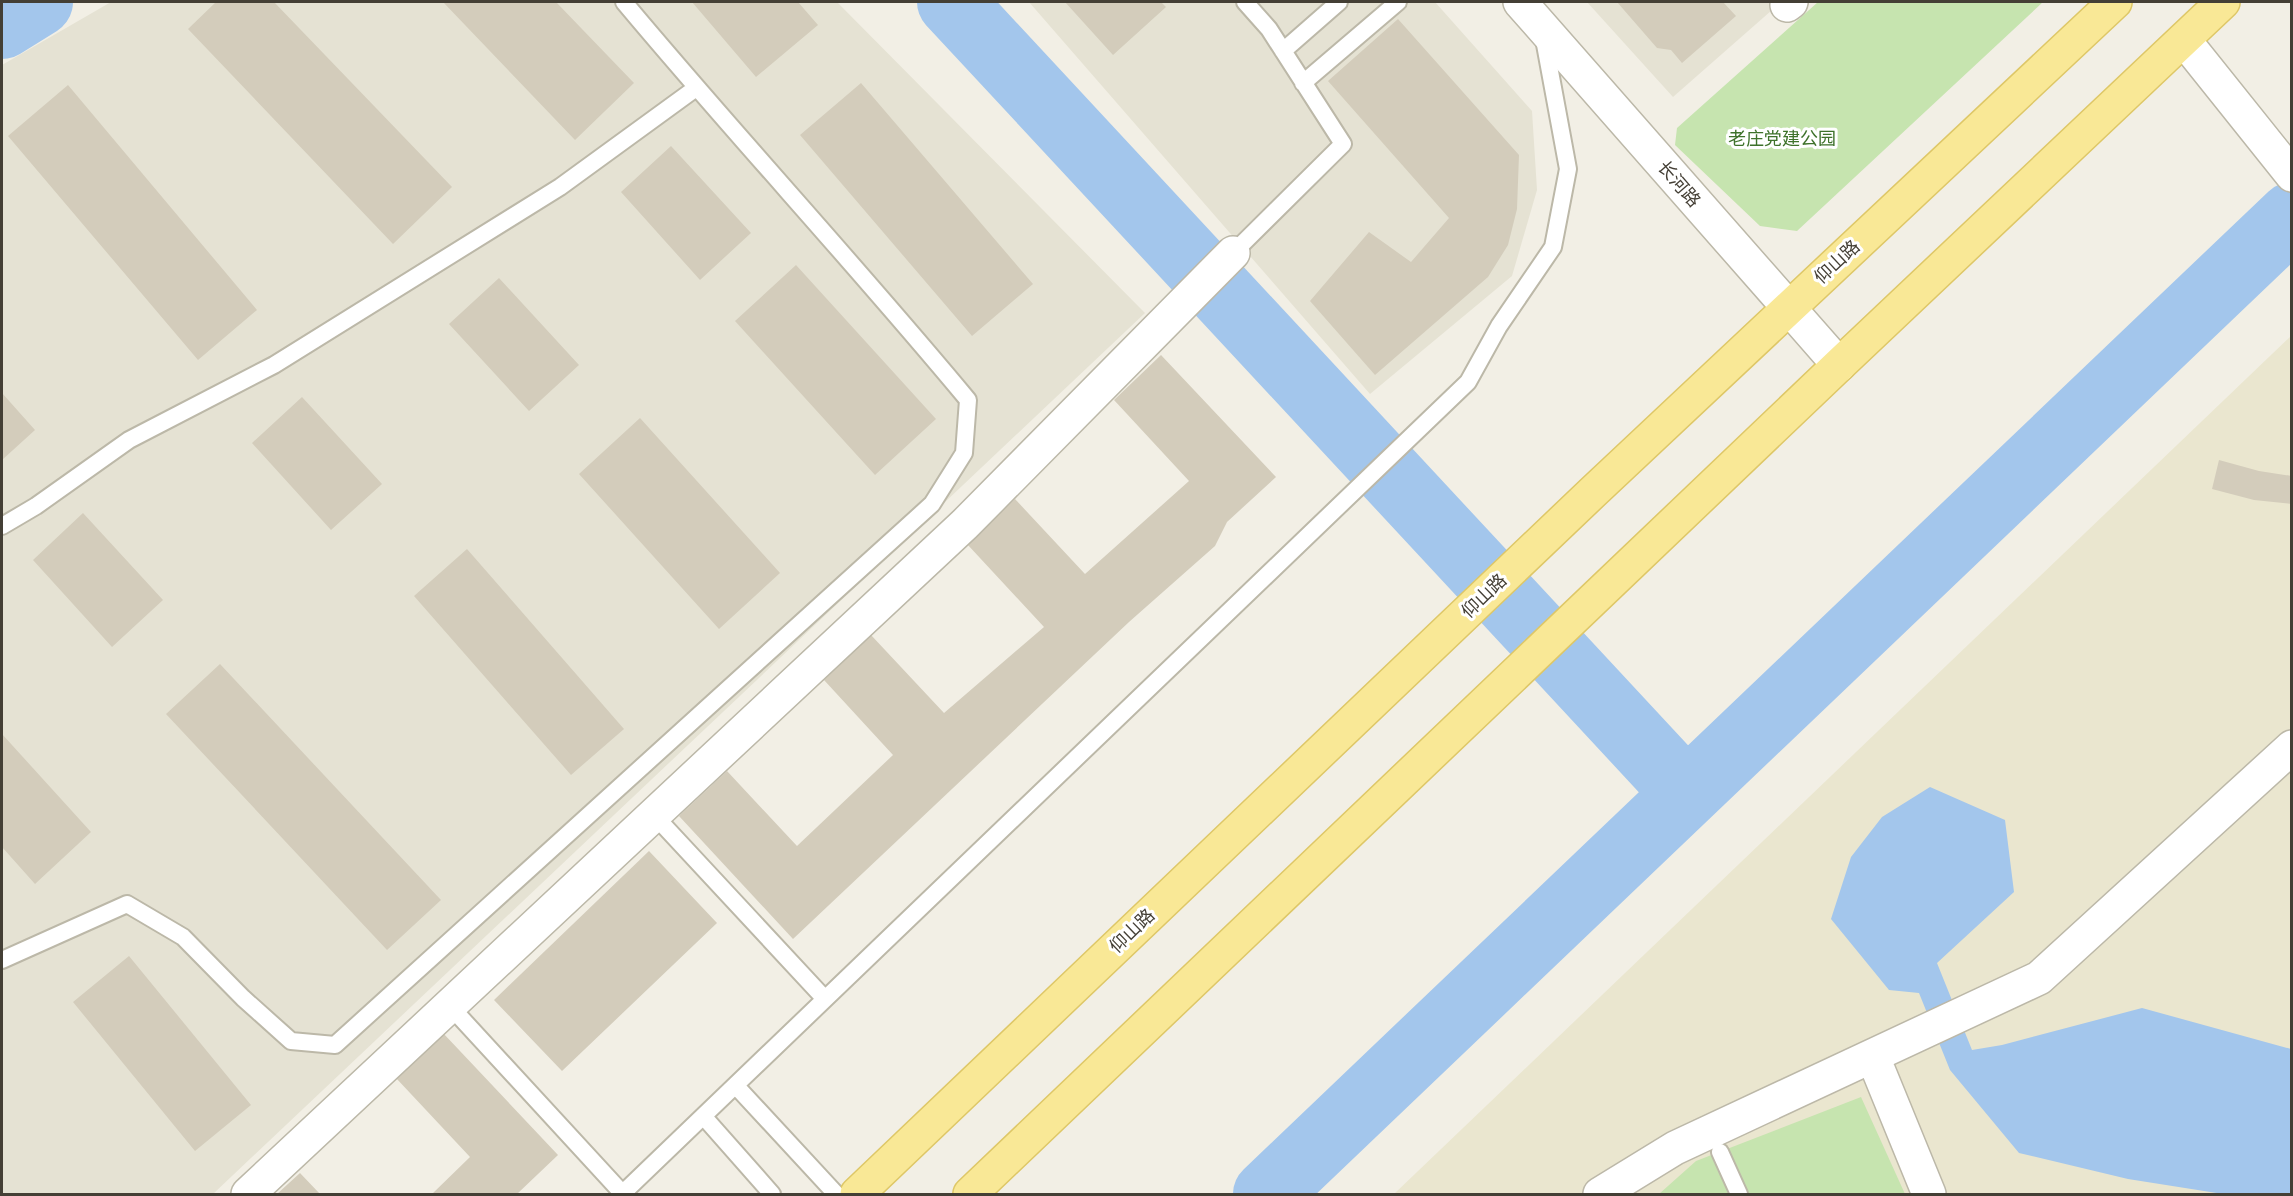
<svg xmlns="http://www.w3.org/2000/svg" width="2293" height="1196" viewBox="0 0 2293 1196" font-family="'Work Sans','Noto Sans SC',sans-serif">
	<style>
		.residential { fill: #e5e2d3 }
		.education { fill: #eae6cf }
		.green { fill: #c6e4af }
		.water { fill: #a3c6ec }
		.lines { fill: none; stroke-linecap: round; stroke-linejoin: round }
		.river { stroke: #a3c6ec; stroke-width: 68 }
		.building { fill: #d3ccbb }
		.service-casing { stroke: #bcb8a8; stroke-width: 20 }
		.minor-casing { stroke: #bcb8a8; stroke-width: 36 }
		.tertiary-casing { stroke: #bcb8a8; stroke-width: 36 }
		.primary-casing { stroke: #dec767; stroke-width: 36 }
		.service { stroke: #fff; stroke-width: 16 }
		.minor { stroke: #fff; stroke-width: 33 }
		.tertiary { stroke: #fff; stroke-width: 33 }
		.primary { stroke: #f9e896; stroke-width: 33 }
		.labels { text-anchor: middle; stroke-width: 6; stroke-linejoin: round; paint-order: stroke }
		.park-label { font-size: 18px; fill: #3e722b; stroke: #fff }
		.street-label { font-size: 18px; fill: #443f35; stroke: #fff }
	</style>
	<rect width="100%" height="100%" fill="#f2efe5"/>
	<path class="residential" d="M 111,2 L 837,2 L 1145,313 L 213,1194 L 2,1194 L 2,65 Z
		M 1029,2 L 1435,2 L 1532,111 L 1537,190 L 1512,276 L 1370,394 Z
		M 1587,2 L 1781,2 L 1673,97 Z"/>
	<path class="education" d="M 2291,336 L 2291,1194 L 1394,1194 Z"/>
	<path class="green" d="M 1818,2 L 2043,2 L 1797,231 L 1760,226 L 1675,145 L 1677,128 Z
		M 1861,1097 L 1905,1194 L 1659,1194 L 1696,1161 Z"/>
	<path class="water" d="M 1930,787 L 2005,820 L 2014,892 L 1937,963 L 1972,1050 L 2002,1045 L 2142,1008 L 2291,1049 L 2291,1194 L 2223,1194 L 2128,1179 L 2019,1153 L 1950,1070 L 1919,993 L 1889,990 L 1831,919 L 1851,857 L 1882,817 Z"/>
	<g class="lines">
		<path class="river" d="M 951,2 L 1686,793
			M 2,25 L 39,2
			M 1267,1194 L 2292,216"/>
	</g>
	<path class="building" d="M 216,2 L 274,2 L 452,187 L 393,244 L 188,29 Z
		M 443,2 L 556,2 L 634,83 L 575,140 Z
		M 692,2 L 798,2 L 818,25 L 756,77 Z
		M 1065,2 L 1161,2 L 1166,7 L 1113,55 Z
		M 1617,2 L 1723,2 L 1736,16 L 1682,63 L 1671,50 L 1657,48 Z
		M 1398,19 L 1519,155 L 1517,209 L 1508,245 L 1488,277 L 1375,375 L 1310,301 L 1369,232 L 1411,262 L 1449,218 L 1328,81 Z
		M 861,83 L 1033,284 L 972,336 L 800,135 Z
		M 68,85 L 257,310 L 198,360 L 8,136 Z
		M 671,146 L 751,233 L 700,280 L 621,192 Z
		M 796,265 L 936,419 L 875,475 L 735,321 Z
		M 499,278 L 579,365 L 529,411 L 449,324 Z
		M 1161,355 L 1276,477 L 1227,522 L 1215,546 L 1129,622 L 793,939 L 679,816 L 727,771 L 797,846 L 893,755 L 824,680 L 871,635 L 944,713 L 1044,627 L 967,544 L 1015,499 L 1085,574 L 1189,481 L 1114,400 Z
		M 2,393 L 35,430 L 2,460 Z
		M 302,397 L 382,484 L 331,530 L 252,443 Z
		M 640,418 L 780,573 L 719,629 L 579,474 Z
		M 2219,460 L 2259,471 L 2292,476 L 2292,504 L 2254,500 L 2212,489 Z
		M 83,513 L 163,600 L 112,647 L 33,560 Z
		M 467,549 L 624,729 L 571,775 L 414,596 Z
		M 220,664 L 441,900 L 387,950 L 166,714 Z
		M 2,734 L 91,832 L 35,884 L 2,847 Z
		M 649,851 L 717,923 L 562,1071 L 494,1000 Z
		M 129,956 L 251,1105 L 195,1151 L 73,1002 Z
		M 443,1033 L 558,1155 L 517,1194 L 432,1194 L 470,1157 L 396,1078 Z
		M 300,1173 L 320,1194 L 277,1194 Z"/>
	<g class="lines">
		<defs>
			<path id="service" d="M 1283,51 L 1339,2
				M 1303,83 L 1398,2
				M 1233,253 L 1343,144 L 1269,29 L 1245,2
				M 2,526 L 36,506 L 129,440 L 274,365 L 560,187 L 696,88
				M 654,815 L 825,999
				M 2,960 L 127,904 L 183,937 L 243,998 L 291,1041 L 335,1045 L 932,504 L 964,453 L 968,400 C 856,265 736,136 624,2
				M 450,1006 L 623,1194
				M 736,1086 L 836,1194
				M 704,1117 L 772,1194
				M 1720,1152 L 1739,1194
				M 622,1194 L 1468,382 L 1499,326 L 1553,247 L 1568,169 L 1544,39"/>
			<path id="minor" d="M 1787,5 L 1791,2
				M 2184,40 L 2292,175
				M 1873,1057 L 1929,1194
				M 248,1194 L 965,524 L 1233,253
				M 1600,1194 L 1675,1148 L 2039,978 L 2292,747"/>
			<path id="tertiary" d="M 1520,2 L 1839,365"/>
			<path id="primary" d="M 857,1194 L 1593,492 L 2115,2
				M 970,1194 L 1839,365 L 2223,2"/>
		</defs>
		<use href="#service" class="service-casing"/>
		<use href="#minor" class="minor-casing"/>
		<use href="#tertiary" class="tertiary-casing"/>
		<use href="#primary" class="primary-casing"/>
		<use href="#service" class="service"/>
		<use href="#minor" class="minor"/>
		<use href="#tertiary" class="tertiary"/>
		<use href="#primary" class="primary"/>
	</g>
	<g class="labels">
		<g class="park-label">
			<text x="1782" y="145">老庄党建公园</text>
		</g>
		<g class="street-label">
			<text transform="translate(1679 184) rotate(49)" y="6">长河路</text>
			<text transform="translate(1837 262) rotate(-43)" y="6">仰山路</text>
			<text transform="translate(1484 596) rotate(-44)" y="6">仰山路</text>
			<text transform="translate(1132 931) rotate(-44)" y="6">仰山路</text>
		</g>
	</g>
	<rect width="2293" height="1196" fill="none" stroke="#443f35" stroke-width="6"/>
</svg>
